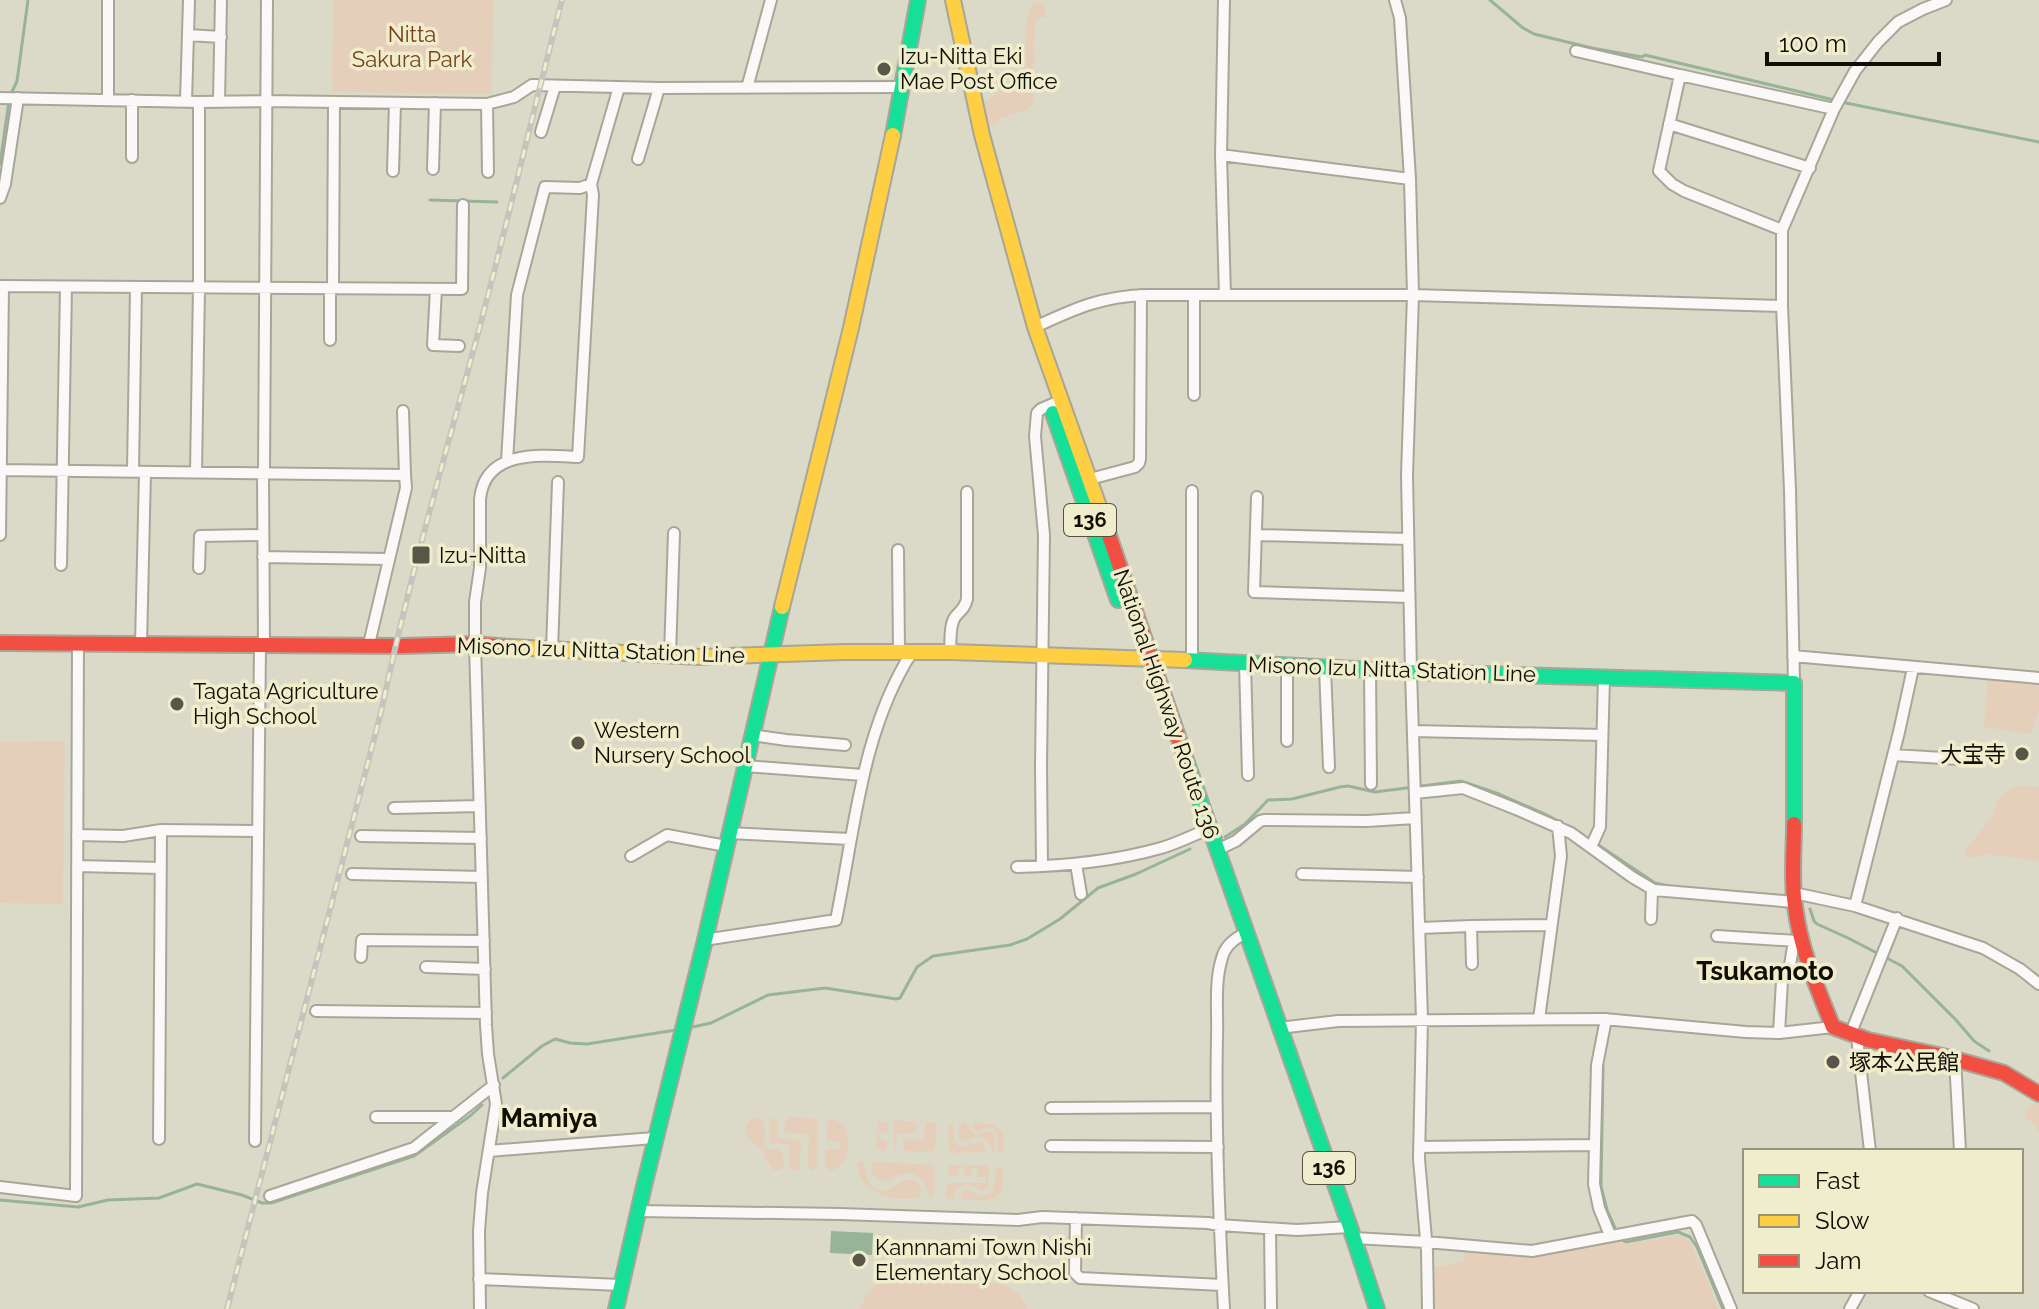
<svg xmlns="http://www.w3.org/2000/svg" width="2039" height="1309" viewBox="0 0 2039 1309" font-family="Raleway,'Noto Sans JP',sans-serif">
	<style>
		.green { fill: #e5cfba }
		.water { fill: #97b398 }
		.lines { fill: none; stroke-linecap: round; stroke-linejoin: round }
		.stream { stroke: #97b398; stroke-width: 3 }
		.street-casing { stroke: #a7a698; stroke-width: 14 }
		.fast-casing { stroke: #a7a698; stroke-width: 18 }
		.slow-casing { stroke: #a7a698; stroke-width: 18 }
		.jam-casing { stroke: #a7a698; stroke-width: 18 }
		.street { stroke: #faf9f7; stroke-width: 10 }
		.fast { stroke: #16e098; stroke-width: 14 }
		.slow { stroke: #ffcf43; stroke-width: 14 }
		.jam { stroke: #f24e42; stroke-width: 14 }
		.rail-casing { stroke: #c4c4bf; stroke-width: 6 }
		.rail { stroke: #f0edcd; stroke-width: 3; stroke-dasharray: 9; stroke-linecap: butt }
		.poi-dot { fill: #575649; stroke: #f0edcd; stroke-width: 3 }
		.labels { text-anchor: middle; stroke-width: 7; stroke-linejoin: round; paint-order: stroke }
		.shield { fill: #f0edcd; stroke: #535241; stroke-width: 2 }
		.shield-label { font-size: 20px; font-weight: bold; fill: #100f05 }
		.park-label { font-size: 22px; fill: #784219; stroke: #f0edcd }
		.poi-label { font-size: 22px; fill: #100f05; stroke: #f0edcd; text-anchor: start }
		.street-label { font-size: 22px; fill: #100f05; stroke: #f0edcd }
		.quarter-label { font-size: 26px; font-weight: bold; fill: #100f05; stroke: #f0edcd }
	</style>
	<rect width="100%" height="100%" fill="#dbdac8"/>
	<path class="green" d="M 333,0 L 493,0 L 492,94 L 332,92 Z
		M 1039,2 L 1044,5 L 1046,18 L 1041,18 L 1035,23 L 1035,39 L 1033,45 L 1035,57 L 1029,85 L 1034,96 L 1033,104 L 1026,111 L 1021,111 L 999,119 L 996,125 L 993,126 L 987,122 L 984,103 L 1014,81 L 1026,69 C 1026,57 1023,12 1033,4 C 1035,3 1037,3 1039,2 Z
		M 1988,675 L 2039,681 L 2039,712 L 2030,734 L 1984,727 Z
		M 65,741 L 63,904 L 0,903 L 0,742 Z
		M 2019,786 L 2039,787 L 2039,861 L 1986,854 L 1968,858 L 1964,852 L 1993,815 L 1998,800 L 2007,791 Z
		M 2034,1103 L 2039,1103 L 2039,1132 L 2035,1125 L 2025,1117 C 2025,1112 2030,1105 2034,1103 Z
		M 758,1117 C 768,1124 764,1138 764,1148 L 779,1150 L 783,1153 L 784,1165 L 780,1170 L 773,1170 L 763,1156 L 765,1153 L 745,1135 C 745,1126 749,1117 758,1117 Z
		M 790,1117 L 813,1118 L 817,1121 L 817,1165 L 814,1170 L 810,1170 L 808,1164 L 809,1134 L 788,1133 L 784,1131 L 785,1121 Z
		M 770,1118 L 777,1120 L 778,1139 L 797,1140 L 801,1143 L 799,1170 L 793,1171 L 789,1168 L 789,1144 L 770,1143 Z
		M 833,1119 C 837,1121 841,1122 844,1127 C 854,1141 847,1169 829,1171 L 825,1167 L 825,1151 L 829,1149 L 840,1149 L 840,1143 L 826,1140 L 827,1125 L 829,1120 Z
		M 895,1120 L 917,1122 L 916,1133 L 898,1134 L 895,1151 L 894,1151 L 894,1123 Z
		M 878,1121 L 888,1122 L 888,1132 L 878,1133 L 879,1139 L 887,1140 L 887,1147 L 884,1152 L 876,1149 Z
		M 926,1122 L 931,1122 L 937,1125 L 935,1148 L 931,1152 L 904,1151 L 903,1139 L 923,1140 Z
		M 965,1122 L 975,1134 L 981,1134 L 986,1131 L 994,1132 L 995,1154 L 992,1153 L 991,1146 L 984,1138 L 975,1137 L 965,1142 L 959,1139 L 959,1125 Z
		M 951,1123 L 953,1126 C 954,1152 960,1148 980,1142 L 985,1146 L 985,1152 L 955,1153 L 949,1150 L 948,1127 Z
		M 974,1123 C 996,1123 1009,1128 1003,1153 L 998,1150 L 996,1131 L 987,1127 L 977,1132 L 972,1127 Z
		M 862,1161 C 868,1169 865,1183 876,1189 C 890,1195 895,1182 906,1180 C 917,1178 922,1187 921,1196 C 899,1205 855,1193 858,1163 Z
		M 874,1162 L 933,1165 L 935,1167 L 934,1197 L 929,1197 C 923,1170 909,1168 887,1181 C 876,1180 867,1174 874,1162 Z
		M 949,1165 L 986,1165 L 989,1167 L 988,1187 L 982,1191 L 972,1185 L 962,1185 L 955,1192 L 953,1199 L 948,1199 L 946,1194 L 947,1183 L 985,1183 L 986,1178 L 977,1176 L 977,1168 L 972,1168 L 971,1176 L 965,1176 L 964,1167 L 959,1168 L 958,1176 L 950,1176 L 947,1174 Z
		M 997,1166 L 1003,1170 L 1003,1188 L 997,1197 L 985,1201 L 962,1199 L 961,1194 L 965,1189 L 981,1196 C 999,1193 992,1178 997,1166 Z
		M 1680,1235 L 1690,1241 L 1719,1309 L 1432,1309 L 1431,1268 L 1464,1261 L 1464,1252 L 1534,1258 L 1619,1241 L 1626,1245 Z
		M 905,1274 L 1002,1284 L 1019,1294 L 1028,1309 L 860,1309 C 867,1288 883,1275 905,1274 Z"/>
	<path class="water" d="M 831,1231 L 873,1233 L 872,1255 L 830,1253 Z"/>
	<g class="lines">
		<path class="stream" d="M 1490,0 L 1523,28 L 1534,34 L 1592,48 L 1642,57 L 1645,55 L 1834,100
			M 11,94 L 17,81 L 28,0
			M 1841,102 L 2039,142
			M 0,164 L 9,101
			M 430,200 L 497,202
			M 1225,837 L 1245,824 L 1268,800 L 1292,799 L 1340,787 L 1348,786 L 1375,792 L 1461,781 L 1499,794 L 1547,815 L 1573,829
			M 1597,844 L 1655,883 L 1673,887
			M 1712,890 L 1785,896
			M 1810,909 L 1814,921 L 1817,924 L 1848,938 L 1902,966 L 1956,1020 L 1974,1041 L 1989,1051
			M 688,1028 L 711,1023 L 768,995 L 825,988 L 896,999 L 900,998 L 917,967 L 933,956 L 1010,945 L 1027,939 L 1060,919 L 1098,888 L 1136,874 L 1190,849
			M 1603,1065 L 1601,1186 L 1607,1210 L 1616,1230
			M 503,1078 L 542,1046 L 555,1039 L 570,1043 L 587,1044 L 676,1030
			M 0,1200 L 78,1207 L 108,1200 L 159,1198 L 197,1184 L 242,1195 L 262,1203 L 271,1203 L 414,1156 L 470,1116 L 482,1105
			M 1620,1237 L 1622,1240 L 1626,1242 L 1678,1232 L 1690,1237 L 1697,1247 L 1723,1309"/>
		<defs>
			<path id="street" d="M 108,0 L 108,100
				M 1224,0 L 1221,155 L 1225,295
				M 1395,0 L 1400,18 L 1410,179 L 1413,295 L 1407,475 L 1411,672 L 1422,1019 L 1419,1159 L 1427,1251 L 1428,1309
				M 188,35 L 221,37
				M 1576,51 L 1680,75
				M 747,88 L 771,0
				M 0,98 L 199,102 L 266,101 L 487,104 L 514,97 L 532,85 L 659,88 L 903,87
				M 186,101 L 189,0
				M 219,101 L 221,0
				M 487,104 L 488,172
				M 1669,124 L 1810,168
				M 541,132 L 555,86
				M 1221,155 L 1410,179
				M 132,157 L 132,100
				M 638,159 L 659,88
				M 433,169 L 435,103
				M 393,171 L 395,103
				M 0,198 L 5,184 L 18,98
				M 1782,230 L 1684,191 L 1672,184 L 1659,171 L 1680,75 L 1834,109
				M 0,286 L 462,289 L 463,205
				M 330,289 L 330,340
				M 333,289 L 334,102
				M 436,289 L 433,345 L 459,346
				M 1194,295 L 1194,395
				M 1035,327 C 1076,308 1102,296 1148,295 L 1413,295 L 1782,306
				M 403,411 L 405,475
				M 507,461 L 517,295 L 545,187 L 580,188 L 591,184 L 619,87
				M 0,470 L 405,475 L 406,488 L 369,644
				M 133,471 L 136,287
				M 196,472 L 199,287 L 199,102
				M 263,472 L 264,645
				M 264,472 L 267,0
				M 1090,479 L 1135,467 L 1139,463 L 1140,459 L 1141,295
				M 1257,497 L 1254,592 L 1409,597
				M 0,535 L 3,286
				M 1256,535 L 1408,539
				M 898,550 L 899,652
				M 263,557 L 388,559
				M 61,565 L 66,287
				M 199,568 L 200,536 L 263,535
				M 141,645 L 145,472
				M 552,650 L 558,482
				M 950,652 C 951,642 949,626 955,617 C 961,610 965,608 967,599 L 967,492
				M 670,655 L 674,533
				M 1793,656 L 2039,678
				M 1192,660 L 1192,491
				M 1245,663 L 1248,775
				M 1287,666 L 1287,741
				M 1325,668 L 1329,767
				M 1370,670 L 1371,784
				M 1794,683 L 1790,490 L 1782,306 L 1782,230 L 1834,109 L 1855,71 L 1878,42 L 1898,22 L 1923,9 L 1946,0
				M 1413,731 L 1602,735
				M 752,735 L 786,740 L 845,745
				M 1893,755 L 1960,759
				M 745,766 L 863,775
				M 1415,793 L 1463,788 L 1516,809 L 1571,833 L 1632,877 L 1654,890 L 1794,902
				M 394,808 L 480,806
				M 729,833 L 850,839
				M 77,835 L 123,836 L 161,830 L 258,831
				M 361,836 L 481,838
				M 1591,847 L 1600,827 L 1604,677
				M 1217,850 L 1236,841 L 1260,821 L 1264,820 L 1367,821 L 1415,818
				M 631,856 L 667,835 L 726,846
				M 1076,864 L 1081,894
				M 77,866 L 161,868
				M 1042,866 L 1041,766 L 1044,535 L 1035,436 L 1037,413 L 1041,409 L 1062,400
				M 1017,867 C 1065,866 1115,861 1161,848 C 1178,843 1193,835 1209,829
				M 352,874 L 482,877
				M 1302,874 L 1418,877
				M 1794,893 L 1855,906 L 1983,948 L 2020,969 L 2039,984
				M 1855,906 L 1899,732 L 1913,668
				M 1651,919 L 1652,889
				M 1471,926 L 1551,925
				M 1420,928 L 1471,926 L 1472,964
				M 1717,936 L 1797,941
				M 704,940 L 836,920 C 855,829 861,732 912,652
				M 361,957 L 362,940 L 484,941
				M 426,967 L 485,969
				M 316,1011 L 486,1013
				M 1539,1019 L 1561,856 L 1558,826
				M 1606,1019 L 1597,1065 L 1594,1184 L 1599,1208 L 1610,1235
				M 1279,1028 L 1338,1021 L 1604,1019 L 1746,1032 L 1779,1033 L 1833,1027
				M 1779,1033 L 1782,981 L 1790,965 L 1794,941
				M 1850,1035 L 1897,918
				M 1857,1037 L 1870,1151
				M 1955,1059 L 1960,1151
				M 1051,1108 L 1217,1107
				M 376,1117 L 454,1117
				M 159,1139 L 161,830
				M 255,1141 L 260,645
				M 1051,1146 L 1218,1147
				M 1419,1147 L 1595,1145
				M 489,1151 L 654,1138
				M 0,1187 L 76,1196 L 78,644
				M 270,1196 L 414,1148 L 494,1085
				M 637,1211 L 840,1214 L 1018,1220 L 1042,1217 L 1208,1223 L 1219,1225 L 1297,1230 L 1350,1227
				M 1076,1218 L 1075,1273 L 1080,1278 L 1222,1285
				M 1270,1229 L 1271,1309
				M 1354,1238 L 1426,1242 L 1532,1251 L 1692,1221 L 1696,1225 L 1731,1309
				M 479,1279 L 621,1285
				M 1929,1291 L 1973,1309
				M 480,1309 L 479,1231 L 482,1193 L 496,1104 L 488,1054 L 486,1025 L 475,644 L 475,602 L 480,568 L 480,499 C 485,449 541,455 578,457 L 593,195 L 591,184
				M 1224,1309 C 1219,1219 1215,1128 1217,1038 C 1218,1013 1214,983 1222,958 C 1225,946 1235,938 1246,933
				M 1850,1309 L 1860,1291"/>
			<path id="fast" d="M 893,135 L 918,0
				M 1053,413 L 1118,600
				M 1185,660 L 1411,672 L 1794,683 L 1794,824
				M 1187,763 L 1350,1227 L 1377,1309
				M 616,1309 L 644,1186 L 705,940 L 782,607"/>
			<path id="slow" d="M 953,0 L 982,135 L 1035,327 L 1101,512
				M 782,607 L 851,328 L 893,135
				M 511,647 L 700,657 L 845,652 L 950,652 L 1185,660"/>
			<path id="jam" d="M 1101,512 L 1187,763
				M 0,643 L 401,646 L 475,644 L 511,647
				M 1794,824 C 1794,851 1791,880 1795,906 C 1800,948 1817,988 1833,1027 L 1868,1040 L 1947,1057 L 2004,1073 L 2039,1094"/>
		</defs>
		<use href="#street" class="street-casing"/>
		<use href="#fast" class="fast-casing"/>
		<use href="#slow" class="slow-casing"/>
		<use href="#jam" class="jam-casing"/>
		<use href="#street" class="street"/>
		<use href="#fast" class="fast"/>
		<use href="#slow" class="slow"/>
		<use href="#jam" class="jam"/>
		<defs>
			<path id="rail" d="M 227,1309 L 382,708 C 408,583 444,460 477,337 C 507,225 533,112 562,0"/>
		</defs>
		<use href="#rail" class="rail-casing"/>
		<use href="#rail" class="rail"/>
	</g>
	<g class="poi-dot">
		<circle cx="884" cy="69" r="8"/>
		<rect x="411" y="545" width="20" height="20" rx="4"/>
		<circle cx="177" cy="704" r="8"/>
		<circle cx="578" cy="743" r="8"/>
		<circle cx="2022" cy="754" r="8"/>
		<circle cx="1833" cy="1062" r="8"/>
		<circle cx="859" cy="1260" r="8"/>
	</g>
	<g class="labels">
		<g class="shield">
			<rect x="1064" y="504" width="52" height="32" rx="6"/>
			<rect x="1303" y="1152" width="52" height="32" rx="6"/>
		</g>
		<g class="shield-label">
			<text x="1090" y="527">136</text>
			<text x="1329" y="1175">136</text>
		</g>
		<g class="park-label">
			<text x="412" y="42">Nitta<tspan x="412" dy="25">Sakura Park</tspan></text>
		</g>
		<g class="poi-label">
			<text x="900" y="64">Izu-Nitta Eki<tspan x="900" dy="25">Mae Post Office</tspan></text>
			<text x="439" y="563">Izu-Nitta</text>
			<text x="193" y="699">Tagata Agriculture<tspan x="193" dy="25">High School</tspan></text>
			<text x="594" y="738">Western<tspan x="594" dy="25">Nursery School</tspan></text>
			<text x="2006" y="762" text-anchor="end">大宝寺</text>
			<text x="1849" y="1070">塚本公民館</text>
			<text x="875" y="1255">Kannnami Town Nishi<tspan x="875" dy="25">Elementary School</tspan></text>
		</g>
		<g class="street-label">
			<text transform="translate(601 650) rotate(2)" y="8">Misono Izu Nitta Station Line</text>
			<text transform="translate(1392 669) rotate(2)" y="8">Misono Izu Nitta Station Line</text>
			<text transform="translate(1167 704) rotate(71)" y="8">National Highway Route 136</text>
		</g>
		<g class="quarter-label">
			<text x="1765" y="980">Tsukamoto</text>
			<text x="549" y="1127">Mamiya</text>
		</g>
	</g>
	<rect x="1743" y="1149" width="280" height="144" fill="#f0edcd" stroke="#96947d" stroke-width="2"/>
	<rect x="1759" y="1175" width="40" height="12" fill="#16e098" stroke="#96947d" stroke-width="2"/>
	<text x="1815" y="1189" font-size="24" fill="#100f05">Fast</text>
	<rect x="1759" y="1215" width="40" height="12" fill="#ffcf43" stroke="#96947d" stroke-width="2"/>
	<text x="1815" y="1229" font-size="24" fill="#100f05">Slow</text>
	<rect x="1759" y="1255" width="40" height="12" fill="#f24e42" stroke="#96947d" stroke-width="2"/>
	<text x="1815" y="1269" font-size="24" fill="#100f05">Jam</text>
	<path d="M1767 52v12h172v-12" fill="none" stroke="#100f05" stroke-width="4"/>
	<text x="1779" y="52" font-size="24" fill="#100f05" stroke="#f0edcd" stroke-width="6" paint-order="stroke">100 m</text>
</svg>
